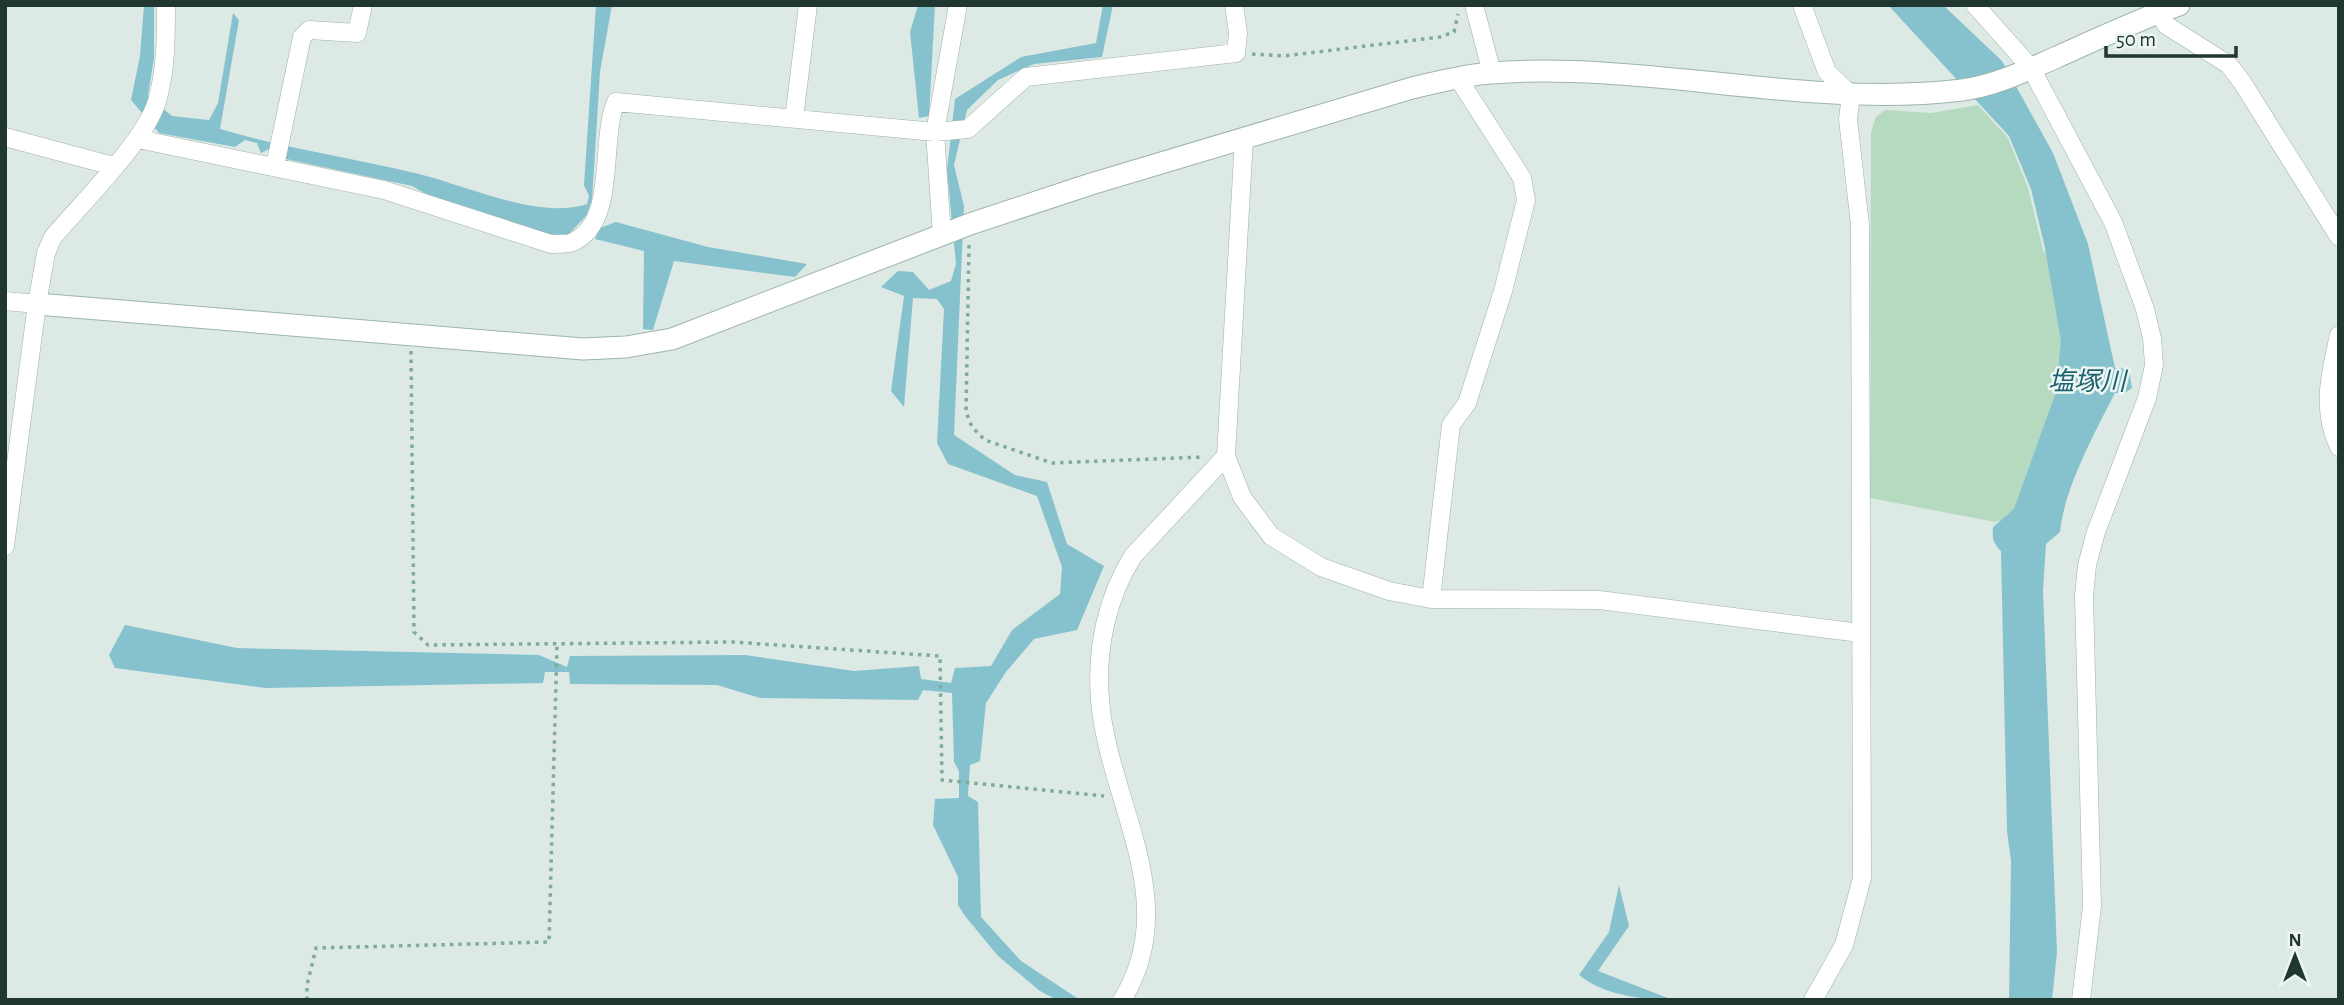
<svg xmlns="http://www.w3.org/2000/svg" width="2344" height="1005" viewBox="0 0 2344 1005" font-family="'Alegreya Sans','Noto Sans JP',sans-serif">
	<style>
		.green { fill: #b6dac0 }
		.water { fill: #86c2cd }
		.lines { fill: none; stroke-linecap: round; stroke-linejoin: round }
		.street-casing { stroke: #a1b0ab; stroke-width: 19 }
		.secondary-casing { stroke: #9db4ac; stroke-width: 23 }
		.path { stroke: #7fab9e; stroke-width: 3.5; stroke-dasharray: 3.5 5; stroke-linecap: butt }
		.street { stroke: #fff; stroke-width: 18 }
		.secondary { stroke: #fff; stroke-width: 21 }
		.labels { text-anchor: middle; stroke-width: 5; stroke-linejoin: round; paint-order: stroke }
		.water-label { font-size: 26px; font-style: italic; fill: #1d6270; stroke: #edf6f2 }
	</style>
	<rect width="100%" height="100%" fill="#dde9e4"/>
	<path class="green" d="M 1978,105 L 2008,138 L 2028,188 L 2043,250 L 2045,254 L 2045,248 L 2078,362 L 2022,504 L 2004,519 L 1995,522 L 1870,498 L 1871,132 L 1876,117 L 1885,110 L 1931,113 Z"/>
	<path class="water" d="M 144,5 L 154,5 L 154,58 L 148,96 L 172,116 L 209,120 L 218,103 L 233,13 L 239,20 L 220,129 C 285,148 353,158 419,174 C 468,186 538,220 587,204 L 589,196 L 584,185 L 596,5 L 612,5 L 600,72 L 592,200 L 586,216 L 568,235 L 552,235 L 442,203 L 412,186 L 286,159 L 285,153 L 269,149 L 261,153 L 257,143 L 245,140 L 235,147 L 159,133 L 131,100 L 140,56 Z
		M 918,5 L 935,5 L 929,116 L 919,118 L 910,32 Z
		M 1103,5 L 1113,5 L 1102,57 L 1034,64 L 998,80 L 967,110 L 954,165 L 964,206 L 954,435 L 1015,475 L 1047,482 L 1067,544 L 1104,566 L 1077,630 L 1034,639 L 1006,672 L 986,703 L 980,761 L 970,765 L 968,796 L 978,802 L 981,917 L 1021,961 L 1080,1000 L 1057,1000 L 1040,991 L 998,956 L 965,916 L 958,905 L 958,877 L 933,825 L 935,799 L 959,798 L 959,771 L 954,762 L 952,693 L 923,690 L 918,700 L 760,698 L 717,685 L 570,684 L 569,672 L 545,672 L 543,683 L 266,688 L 115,668 L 109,655 L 125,625 L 237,648 L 539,655 L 567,667 L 570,656 L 745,655 L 854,671 L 919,666 L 921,679 L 951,683 L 955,668 L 991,666 L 1012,630 L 1060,594 L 1062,567 L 1037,496 L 948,464 L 937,443 L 944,309 L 937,299 L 913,298 L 904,407 L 891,391 L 904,296 L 881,287 L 898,271 L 913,272 L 929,290 L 951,281 L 956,264 L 947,170 L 955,99 L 1021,57 L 1096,43 Z
		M 1888,5 L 1943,5 L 2002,61 L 2053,153 L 2088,244 L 2115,368 L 2129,369 L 2132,388 L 2125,393 L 2115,393 C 2095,432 2064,489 2060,532 L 2046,544 L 2043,591 L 2057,952 L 2052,1000 L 2009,1000 L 2011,861 L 2007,831 L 2001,551 C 1993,543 1992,538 1993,527 L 2014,509 L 2056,392 L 2061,341 L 2045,248 L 2031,189 L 2009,136 Z
		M 616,222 L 708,247 L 807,264 L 795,277 L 674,261 L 653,330 L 643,329 L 644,251 L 595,239 L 600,228 Z
		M 1619,885 L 1629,926 L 1598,971 L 1673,1000 C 1643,1000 1603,995 1579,975 L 1609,932 Z"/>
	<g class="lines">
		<defs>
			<path id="street" d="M 1474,5 L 1492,73
				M 1802,5 L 1827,72 L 1851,95 L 1848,119 L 1860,225 L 1862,878 L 1844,945 L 1813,1000
				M 1975,5 L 2031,68 L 2113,222 L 2145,309 L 2152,338 L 2154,365 L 2147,398 L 2096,532 L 2087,565 L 2084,596 L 2092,906 L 2081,1000
				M 2155,5 L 2166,25 L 2229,65 L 2242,82 L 2339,237
				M 794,119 L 808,5
				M 5,137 L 113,166
				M 1244,138 L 1226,456 L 1242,497 L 1271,536 L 1321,567 L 1389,591 L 1431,599 L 1599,600 L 1860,633
				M 138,139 L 384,190 L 551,244 C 558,243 568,245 573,242 C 618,221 599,141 616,102 L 935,132 L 968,129 L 1026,77 L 1236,53 L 1238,33 L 1234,5
				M 275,166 L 302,37 L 309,30 L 357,33 L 363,5
				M 942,235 L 935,132 L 958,5
				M 5,301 L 37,304 L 46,253 L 53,237 C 81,204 146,140 157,101 C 166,70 166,38 166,5
				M 2339,335 C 2330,375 2321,409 2339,447
				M 5,546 L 37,304
				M 1431,599 L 1451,425 L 1467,403 L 1503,291 L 1526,200 L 1522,178 L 1458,78
				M 1122,1000 C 1184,901 1108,801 1100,700 C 1096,650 1106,599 1133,556 L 1226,456"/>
			<path id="secondary" d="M 37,304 L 583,349 L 626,347 L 672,339 L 970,224 L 1091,184 L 1412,88 C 1438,82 1464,75 1491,73 C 1648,61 1805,109 1962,90 C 1995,86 2027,70 2057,57 C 2097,39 2138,20 2179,5"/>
		</defs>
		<use href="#street" class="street-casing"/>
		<use href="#secondary" class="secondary-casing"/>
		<path class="path" d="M 1252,54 L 1284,56 L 1440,37 L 1454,32 L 1458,14
			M 969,245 L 966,412 L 972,427 L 985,440 L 1052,463 L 1203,457
			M 411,351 L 414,632 L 428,645 L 732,642 L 940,656 L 942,780 L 1104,796
			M 307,1000 L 307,985 L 316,948 L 549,942 L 557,644"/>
		<use href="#street" class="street"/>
		<use href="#secondary" class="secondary"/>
	</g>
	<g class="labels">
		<g class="water-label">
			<text x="2087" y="390">塩塚川</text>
		</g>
	</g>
	<rect width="2344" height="1005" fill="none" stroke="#203731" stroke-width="14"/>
	<g transform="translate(2295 956)" stroke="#edf6f2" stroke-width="5" paint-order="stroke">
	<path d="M0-5L12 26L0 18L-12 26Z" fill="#203731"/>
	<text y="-10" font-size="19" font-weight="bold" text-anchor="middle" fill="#203731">N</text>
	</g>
	<path d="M2106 46v10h130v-10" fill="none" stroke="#203731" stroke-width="3.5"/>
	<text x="2116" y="46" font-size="21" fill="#203731" stroke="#edf6f2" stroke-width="5" paint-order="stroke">50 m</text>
</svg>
